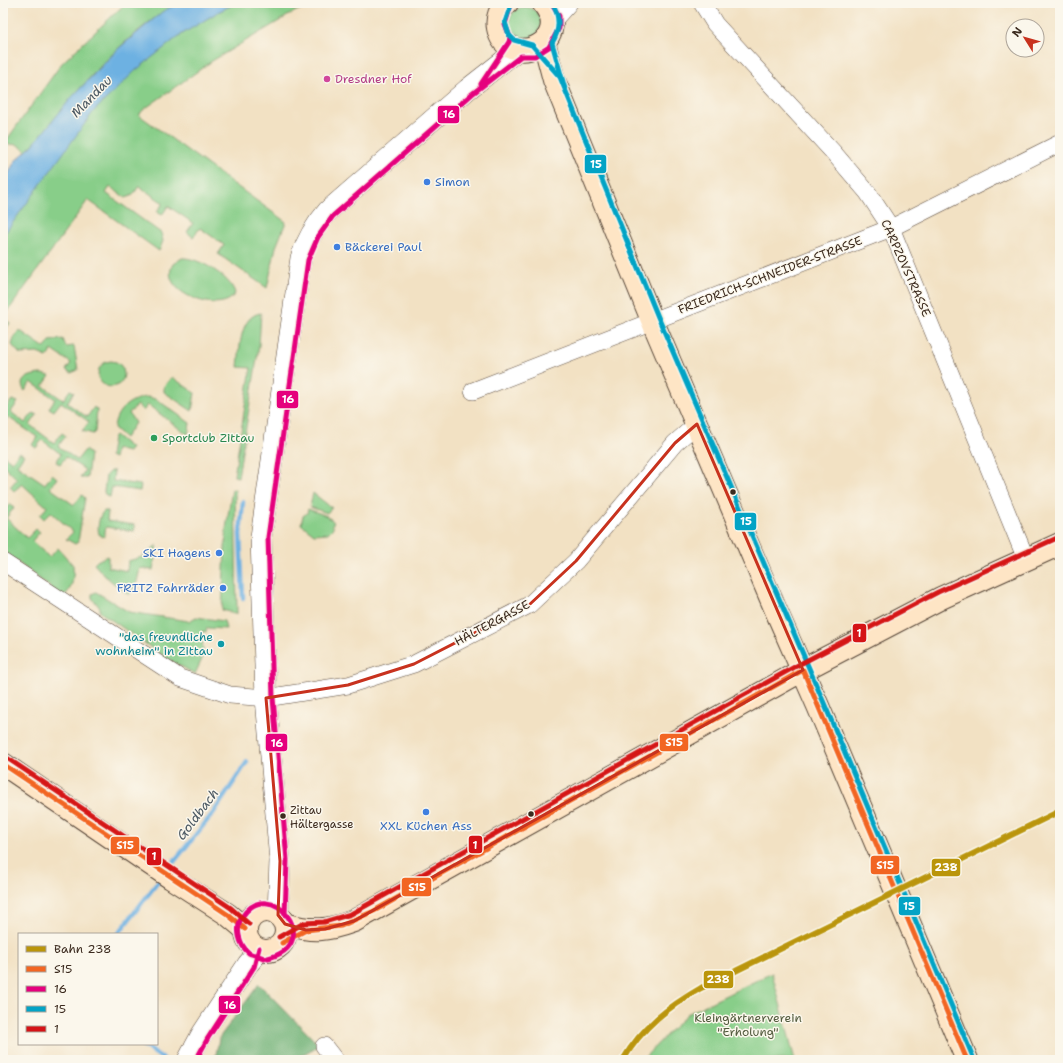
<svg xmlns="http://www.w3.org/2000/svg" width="1063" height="1063" viewBox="0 0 1063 1063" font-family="'Shantell Sans',sans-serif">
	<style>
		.green { fill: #88ce89; stroke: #627c54 }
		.forest { fill: #6eb175; stroke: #546e4a }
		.water { fill: #6db1e2; stroke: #546e80 }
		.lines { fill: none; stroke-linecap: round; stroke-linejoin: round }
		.stream { stroke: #6db1e2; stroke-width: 4.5 }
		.minor-casing { stroke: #564537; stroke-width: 18 }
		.tertiary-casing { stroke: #564537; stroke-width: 22 }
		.secondary-casing { stroke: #564537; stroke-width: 24 }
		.minor { stroke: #fff; stroke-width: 17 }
		.tertiary { stroke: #fff; stroke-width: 21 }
		.secondary { stroke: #fee5c5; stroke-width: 22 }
		.bus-1-casing { stroke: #fbf7ec; stroke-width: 8 }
		.bus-2-casing { stroke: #fbf7ec; stroke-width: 8 }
		.bus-3-casing { stroke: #fbf7ec; stroke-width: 8 }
		.bus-4-casing { stroke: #fbf7ec; stroke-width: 8 }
		.bus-1 { stroke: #f26522; stroke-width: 5 }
		.bus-2 { stroke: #e5007d; stroke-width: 5 }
		.bus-3 { stroke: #03a3c5; stroke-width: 5 }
		.bus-4 { stroke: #d51317; stroke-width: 5 }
		.rail-1-casing { stroke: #fbf7ec; stroke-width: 9 }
		.rail-1 { stroke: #ba950a; stroke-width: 6 }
		.marked { fill: none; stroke: #c8321e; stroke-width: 3; stroke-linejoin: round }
		.hotel-dot { fill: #d1479c; stroke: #fbf7ec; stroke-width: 1.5 }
		.shop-dot { fill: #3f7fe0; stroke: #fbf7ec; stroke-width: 1.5 }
		.leisure-dot { fill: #2e9e5b; stroke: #fbf7ec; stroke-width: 1.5 }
		.bus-dot { fill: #3b2a1e; stroke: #fbf7ec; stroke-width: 1.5 }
		.culture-dot { fill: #0f9aa8; stroke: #fbf7ec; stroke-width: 1.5 }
		.labels { text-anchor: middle; stroke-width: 3; stroke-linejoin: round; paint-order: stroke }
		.bus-label { font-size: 11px; fill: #3b2a1e; stroke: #fbf7ec; text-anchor: start }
		.hotel-label { font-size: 12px; fill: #b23c85; stroke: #fbf7ec; text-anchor: start }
		.shop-label { font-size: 12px; fill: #366cbe; stroke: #fbf7ec; text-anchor: start }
		.street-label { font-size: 12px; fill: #3b2a1e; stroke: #fbf7ec }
		.leisure-label { font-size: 12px; fill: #27864d; stroke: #fbf7ec; text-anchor: start }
		.culture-label { font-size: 12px; fill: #0d838f; stroke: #fbf7ec; text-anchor: end }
		.park-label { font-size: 12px; fill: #525b3e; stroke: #fbf7ec }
		.water-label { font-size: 13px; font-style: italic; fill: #4c5963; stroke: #fbf7ec }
		.line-badge { stroke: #fbf7ec; stroke-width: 1.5 }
		.badge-label { font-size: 11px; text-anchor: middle; font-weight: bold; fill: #fff }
	</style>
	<rect width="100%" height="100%" fill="#fbf7ec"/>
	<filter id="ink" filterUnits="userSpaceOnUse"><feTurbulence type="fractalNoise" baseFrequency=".025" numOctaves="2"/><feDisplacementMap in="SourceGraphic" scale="8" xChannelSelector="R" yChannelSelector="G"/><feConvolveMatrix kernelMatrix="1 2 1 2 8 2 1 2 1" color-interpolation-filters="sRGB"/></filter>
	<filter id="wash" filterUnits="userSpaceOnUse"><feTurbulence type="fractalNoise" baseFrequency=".012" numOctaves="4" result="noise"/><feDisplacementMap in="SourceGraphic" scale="16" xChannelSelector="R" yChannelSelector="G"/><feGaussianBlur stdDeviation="0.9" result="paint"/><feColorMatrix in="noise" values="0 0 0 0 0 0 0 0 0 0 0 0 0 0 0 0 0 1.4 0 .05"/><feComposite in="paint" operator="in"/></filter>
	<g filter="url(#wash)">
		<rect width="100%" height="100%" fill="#f2e1c3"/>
		<path class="green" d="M 126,3 L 178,3 C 119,37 75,94 32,146 L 26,151 L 18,145 L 8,144 L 3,152 L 3,145 L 62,63 Z
			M 236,3 L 316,3 L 296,11 L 212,61 L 143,110 L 139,115 L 286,222 L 276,247 L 267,288 L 218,254 L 224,245 L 200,228 L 193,237 L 187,232 L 193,223 L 168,206 L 162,215 L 157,212 L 163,203 L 139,186 L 133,195 L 126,198 L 110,187 L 106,193 L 161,233 L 163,241 L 159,251 L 88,200 L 3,318 L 10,323 L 3,332 L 3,236 L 13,221 C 39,185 65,143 94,111 C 134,67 183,28 236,3 Z
			M509 23a16 16 0 1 1 32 0a16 16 0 1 1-32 0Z
			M 182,258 C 198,257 231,277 235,293 C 225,317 156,293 173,264 Z
			M 261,313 L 259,346 L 238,477 L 234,476 L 251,368 L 238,367 C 240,349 239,316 261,313 Z
			M 19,330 L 45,348 L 50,341 L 63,339 L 66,347 L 74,346 L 78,370 L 71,373 L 66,370 L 71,363 L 52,350 L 47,357 L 37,353 L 20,354 L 12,345 L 14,338 Z
			M98 374a13 13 0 1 1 26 0a13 13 0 1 1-26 0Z
			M 42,374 L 50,376 L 43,386 L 63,400 L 70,390 L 74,392 L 67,403 L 87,417 L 94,407 L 97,410 L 95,432 L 93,434 L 82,431 L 89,422 L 61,402 L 54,411 L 49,408 L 55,399 L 31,382 L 25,391 C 15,379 33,374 42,374 Z
			M 172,377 L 195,393 L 192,411 L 164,392 L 164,386 Z
			M 147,397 L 156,399 L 190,423 L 188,435 L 148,405 L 143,411 L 138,405 L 129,413 L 135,423 L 125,438 L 114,428 C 115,411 129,399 147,397 Z
			M 12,400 L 18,402 L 11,412 L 25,423 L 33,413 L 37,415 L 30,425 L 54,443 L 62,433 L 66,436 L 58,446 L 77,460 L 85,450 L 90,454 L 87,478 L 80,478 L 85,470 L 66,457 L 60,464 L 56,462 L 61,454 L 42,440 L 36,448 L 32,445 L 37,437 L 8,417 L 3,423 L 3,411 Z
			M 115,435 L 131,448 L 128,452 L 116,449 L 114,458 L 110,456 L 113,437 Z
			M 19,452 L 24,455 L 17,465 L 45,484 L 52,474 L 57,478 L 50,488 L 74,505 L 82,495 L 85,498 L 78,542 L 75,544 L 66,539 L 73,532 L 51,512 L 44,519 L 40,515 L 47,507 L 22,484 L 14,491 L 10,487 L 17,479 L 3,465 L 3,455 L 12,462 Z
			M 110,471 L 114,471 L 113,481 L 141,485 L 140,491 L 112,487 L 110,497 L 106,496 L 104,492 L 106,475 Z
			M 232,489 L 235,490 L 237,614 L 222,610 L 226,529 Z
			M 313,493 L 332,508 L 327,513 L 310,507 Z
			M 10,504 L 14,508 L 6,518 L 27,538 L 36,529 L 40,532 L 32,541 L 49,557 L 58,548 L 73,565 C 74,578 73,589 63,597 L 3,551 L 3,512 Z
			M 308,509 L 327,516 L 334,522 L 332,525 L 334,527 L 328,533 L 314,534 L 301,524 L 303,516 L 307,513 Z
			M 104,511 L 108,511 L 107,521 L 135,525 L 134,531 L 106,527 L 104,537 L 100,536 C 96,530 99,515 104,511 Z
			M 157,545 L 153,570 L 140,568 L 137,582 L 129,595 L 106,577 L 94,564 L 97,561 L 107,556 L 108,557 L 108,567 L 127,571 L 128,561 L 142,557 Z
			M 96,592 L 129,612 L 189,621 L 196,617 L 224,621 L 226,629 L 207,628 L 206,632 L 202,631 L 203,657 L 195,674 L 166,658 L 100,612 L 100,608 L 92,598 L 92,594 Z
			M 772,973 L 795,1060 L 642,1060 L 687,1014 Z"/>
		<path class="forest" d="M 259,984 L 319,1045 L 294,1060 L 215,1060 L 219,1038 Z"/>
		<path class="water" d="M 178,3 L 236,3 L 218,12 L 179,36 L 135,71 L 94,111 L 3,236 L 3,184 L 15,161 L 32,146 L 72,97 L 119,48 L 162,12 Z"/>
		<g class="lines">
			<path class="stream" d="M 243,502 L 240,534 L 243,598
				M 168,869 L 214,812 L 247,762
				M 118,934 L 161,878
				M 141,1044 L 165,1060"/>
		</g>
	</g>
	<g filter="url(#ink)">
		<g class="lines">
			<defs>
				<path id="minor" d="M 702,3 L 715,24 L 833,152 L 868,193 L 891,228 L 1026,559
					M 552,22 L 569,3
					M 473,391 L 891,228 L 1060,143
					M 3,562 L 180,678 L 230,695 L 266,698 L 348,685 L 414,664 L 529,605 L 576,561 L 675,443 L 697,424
					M 324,1046 L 335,1060"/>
				<path id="tertiary" d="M 278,915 L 280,861 L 266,698 L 261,537 L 301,258 C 307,239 315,226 328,211 L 468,89 L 519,49
					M 188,1060 L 202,1034 L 248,964 L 260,950"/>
				<path id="secondary" d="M 507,3 C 500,9 496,18 498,28 C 506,71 576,43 543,3
					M 544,42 L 554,80 L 652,320 L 777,613 L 818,706 L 967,1060
					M 3,764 L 171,878 L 227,914 L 245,929
					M246 931a20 20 0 1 1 40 0a20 20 0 1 1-40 0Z
					M 285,924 C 313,932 326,931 354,921 L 803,670 L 941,598 L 1060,544"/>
			</defs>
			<use href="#minor" class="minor-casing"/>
			<use href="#tertiary" class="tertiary-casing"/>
			<use href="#secondary" class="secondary-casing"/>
			<use href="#minor" class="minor"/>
			<use href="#tertiary" class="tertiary"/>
			<use href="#secondary" class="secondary"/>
			<defs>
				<path id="bus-1" d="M 803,670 L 967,1060
					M 3,764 L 227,914 L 245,929
					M 282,943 L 306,930 L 341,926 L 374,911 L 803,670"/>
				<path id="bus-2" d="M 481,84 L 509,42 L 510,37 L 505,24 L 511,5
					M 285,915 L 287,860 L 273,698 L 268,537 L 308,260 L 318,237 L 333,216 L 472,94 L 521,56 L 535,56 L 549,47 L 559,28 L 559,16 L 551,3
					M 264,958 C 259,956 253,955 249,953 C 239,945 235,928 242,917 C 270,873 326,944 268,958
					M 196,1060 L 208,1038 L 254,967 L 259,948"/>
				<path id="bus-3" d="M 552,3 C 560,16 560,30 552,43 L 565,89
					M 511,5 L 505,22 L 509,35 L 514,40 L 532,45 L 560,77 L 658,317 L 824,703 L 973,1057"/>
				<path id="bus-4" d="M 7,758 L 231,908 L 249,924
					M 279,937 L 304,923 L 324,922 L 351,914 L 800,664 L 938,592 L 1057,538"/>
			</defs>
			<use href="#bus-1" class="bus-1-casing"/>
			<use href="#bus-2" class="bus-2-casing"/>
			<use href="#bus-3" class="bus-3-casing"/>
			<use href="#bus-4" class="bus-4-casing"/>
			<use href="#bus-1" class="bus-1"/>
			<use href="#bus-2" class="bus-2"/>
			<use href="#bus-3" class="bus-3"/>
			<use href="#bus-4" class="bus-4"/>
			<defs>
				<path id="rail-1" d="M 623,1060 C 642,1027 668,1007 701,988 L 1060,811"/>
			</defs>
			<use href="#rail-1" class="rail-1-casing"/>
			<use href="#rail-1" class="rail-1"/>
		</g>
	</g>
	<path class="marked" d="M 697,424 L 803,670 L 354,921 L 325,929 L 306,930 L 285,924 L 278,915 L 280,861 L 266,698 L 348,685 L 414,664 L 529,605 L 576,561 L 675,443 Z"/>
	<circle class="hotel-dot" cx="327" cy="79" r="4"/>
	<g class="shop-dot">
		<circle cx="427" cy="182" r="4"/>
		<circle cx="337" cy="247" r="4"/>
		<circle cx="219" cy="553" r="4"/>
		<circle cx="223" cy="588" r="4"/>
		<circle cx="426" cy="812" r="4"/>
	</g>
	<circle class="leisure-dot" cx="154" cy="438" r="4"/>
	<g class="bus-dot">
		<circle cx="733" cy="492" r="3.5"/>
		<circle cx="531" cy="814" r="3.5"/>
		<circle cx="283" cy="816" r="3.5"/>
	</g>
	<circle class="culture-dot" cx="221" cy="644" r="4"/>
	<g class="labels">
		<g class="bus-label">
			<text x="290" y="814">Zittau<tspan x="290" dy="14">Hältergasse</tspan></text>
		</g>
		<g class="hotel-label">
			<text x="335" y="83">Dresdner Hof</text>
		</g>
		<g class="shop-label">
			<text x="435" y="186">Simon</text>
			<text x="345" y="251">Bäckerei Paul</text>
			<text x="211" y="557" text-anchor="end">SKI Hagens</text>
			<text x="215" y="592" text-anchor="end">FRITZ Fahrräder</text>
			<text x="426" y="830" text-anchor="middle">XXL Küchen Ass</text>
		</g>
		<g class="street-label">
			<text transform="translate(906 268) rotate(66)" y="4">CARPZOVSTRASSE</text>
			<text transform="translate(770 275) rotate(-21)" y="4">FRIEDRICH-SCHNEIDER-STRASSE</text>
			<text transform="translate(492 623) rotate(-28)" y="4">HÄLTERGASSE</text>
		</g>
		<g class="leisure-label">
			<text x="162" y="442">Sportclub Zittau</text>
		</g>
		<g class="culture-label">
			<text x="213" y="641">"das freundliche<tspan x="213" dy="14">wohnheim" in Zittau</tspan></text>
		</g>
		<g class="park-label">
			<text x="748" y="1022">Kleingärtnerverein<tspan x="748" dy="14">"Erholung"</tspan></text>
		</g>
		<g class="water-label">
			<text transform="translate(91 96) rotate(-46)" y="5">Mandau</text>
			<text transform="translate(197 814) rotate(-53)" y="5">Goldbach</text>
		</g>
	</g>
	<g class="line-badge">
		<rect x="437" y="105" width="23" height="19" rx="4" fill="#e5007d"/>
		<rect x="584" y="154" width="23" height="20" rx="4" fill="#03a3c5"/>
		<rect x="276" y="390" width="23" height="19" rx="4" fill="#e5007d"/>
		<rect x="734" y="512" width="23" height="19" rx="4" fill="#03a3c5"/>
		<rect x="852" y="623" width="15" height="20" rx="4" fill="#d51317"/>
		<rect x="659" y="733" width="30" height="19" rx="4" fill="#f26522"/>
		<rect x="265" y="733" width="23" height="19" rx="4" fill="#e5007d"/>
		<rect x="468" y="835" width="15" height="19" rx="4" fill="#d51317"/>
		<rect x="110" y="836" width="30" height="19" rx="4" fill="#f26522"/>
		<rect x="146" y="847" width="16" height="19" rx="4" fill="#d51317"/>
		<rect x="870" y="855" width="30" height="20" rx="4" fill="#f26522"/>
		<rect x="931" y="858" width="30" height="19" rx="4" fill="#ba950a"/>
		<rect x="401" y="877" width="31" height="20" rx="4" fill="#f26522"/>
		<rect x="898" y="896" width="23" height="20" rx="4" fill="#03a3c5"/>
		<rect x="703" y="970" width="31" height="19" rx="4" fill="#ba950a"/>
		<rect x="218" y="995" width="23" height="19" rx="4" fill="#e5007d"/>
	</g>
	<g class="badge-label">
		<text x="449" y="118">16</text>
		<text x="596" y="168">15</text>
		<text x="288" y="403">16</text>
		<text x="746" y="525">15</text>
		<text x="859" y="637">1</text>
		<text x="674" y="746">S15</text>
		<text x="277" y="747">16</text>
		<text x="475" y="849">1</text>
		<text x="125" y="849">S15</text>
		<text x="154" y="860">1</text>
		<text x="885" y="869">S15</text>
		<text x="946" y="871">238</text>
		<text x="417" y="891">S15</text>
		<text x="909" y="910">15</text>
		<text x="718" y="983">238</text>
		<text x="230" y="1009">16</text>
	</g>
	<rect width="1063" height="1063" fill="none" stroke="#fbf7ec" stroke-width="16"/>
	<rect x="18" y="933" width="140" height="112" fill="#fbf7ec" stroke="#aea59a"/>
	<rect x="26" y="946" width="20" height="6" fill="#ba950a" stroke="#aea59a"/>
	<text x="54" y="953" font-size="12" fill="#3b2a1e">Bahn 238</text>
	<rect x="26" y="966" width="20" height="6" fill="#f26522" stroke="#aea59a"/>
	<text x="54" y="973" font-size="12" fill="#3b2a1e">S15</text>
	<rect x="26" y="986" width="20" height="6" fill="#e5007d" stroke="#aea59a"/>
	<text x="54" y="993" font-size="12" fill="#3b2a1e">16</text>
	<rect x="26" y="1006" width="20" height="6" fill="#03a3c5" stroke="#aea59a"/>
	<text x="54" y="1013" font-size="12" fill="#3b2a1e">15</text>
	<rect x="26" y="1026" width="20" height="6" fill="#d51317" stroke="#aea59a"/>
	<text x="54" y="1033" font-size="12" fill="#3b2a1e">1</text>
	<g transform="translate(1025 38) rotate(307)"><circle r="19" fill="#fbf7ec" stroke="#aea59a"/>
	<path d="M0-3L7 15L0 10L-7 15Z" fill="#c8321e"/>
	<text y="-6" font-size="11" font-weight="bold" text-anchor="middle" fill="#3b2a1e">N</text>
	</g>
</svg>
